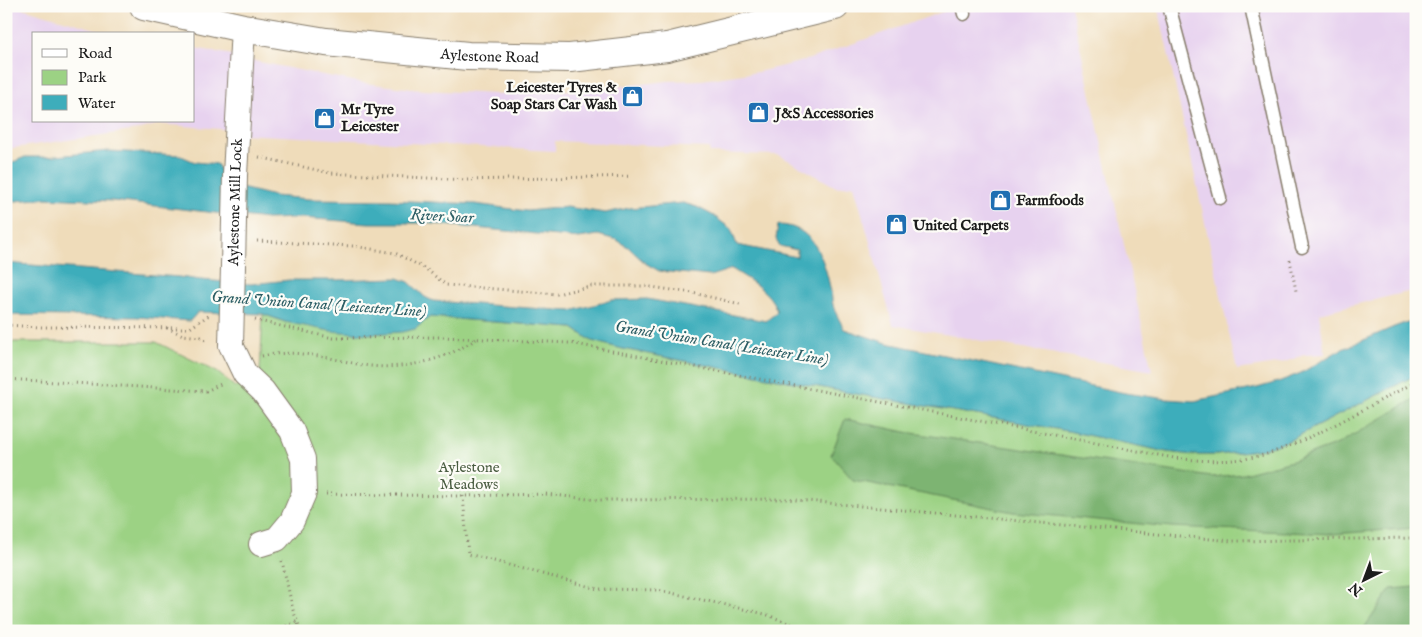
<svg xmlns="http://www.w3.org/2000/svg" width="1422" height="637" viewBox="0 0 1422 637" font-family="'IM FELL English',serif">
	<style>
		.built { fill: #e7d2ef }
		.green { fill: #9cd284; stroke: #5c7750 }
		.forest { fill: #7db472; stroke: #4c6847 }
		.water { fill: #3eadbb; stroke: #2d646c }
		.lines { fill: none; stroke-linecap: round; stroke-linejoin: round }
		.lane-casing { stroke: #867c6b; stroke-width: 15 }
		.street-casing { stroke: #867c6b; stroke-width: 26 }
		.primary-casing { stroke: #867c6b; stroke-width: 30 }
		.path { stroke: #867c6b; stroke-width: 3; stroke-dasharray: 1 4; stroke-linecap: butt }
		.lane { stroke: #fff; stroke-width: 12 }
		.street { stroke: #fff; stroke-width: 24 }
		.primary { stroke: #fff; stroke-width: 28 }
		.street-bridge-casing { stroke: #867c6b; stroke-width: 26; stroke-linecap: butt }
		.street-bridge { stroke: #fff; stroke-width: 24 }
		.labels { text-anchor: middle; stroke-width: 4.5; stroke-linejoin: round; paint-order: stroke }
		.street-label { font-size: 15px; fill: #1c1c1c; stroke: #fdfcf7 }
		.poi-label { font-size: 15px; font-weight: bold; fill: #1c1c1c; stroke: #fdfcf7; text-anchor: start }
		.park-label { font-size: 15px; fill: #495c40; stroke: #fdfcf7 }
		.water-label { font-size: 16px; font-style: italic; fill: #2b5d64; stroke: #fdfcf7 }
	</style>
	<rect width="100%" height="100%" fill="#fdfcf7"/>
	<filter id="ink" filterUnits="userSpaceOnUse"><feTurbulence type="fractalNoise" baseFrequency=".02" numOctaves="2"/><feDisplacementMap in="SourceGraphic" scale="10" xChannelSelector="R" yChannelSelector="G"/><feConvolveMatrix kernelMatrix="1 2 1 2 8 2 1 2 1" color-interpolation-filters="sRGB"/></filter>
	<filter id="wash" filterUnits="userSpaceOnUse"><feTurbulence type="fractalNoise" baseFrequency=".0096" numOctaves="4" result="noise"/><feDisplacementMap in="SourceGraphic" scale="20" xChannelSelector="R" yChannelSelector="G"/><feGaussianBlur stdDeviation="1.12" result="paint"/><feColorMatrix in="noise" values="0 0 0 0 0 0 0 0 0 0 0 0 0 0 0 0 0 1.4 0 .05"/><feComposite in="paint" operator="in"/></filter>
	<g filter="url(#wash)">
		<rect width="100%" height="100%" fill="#efdcba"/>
		<path class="built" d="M 6,6 L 15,6 L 112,34 L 34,34 L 34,121 L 194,121 L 194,48 L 233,55 L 233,130 L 159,124 L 137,130 L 6,149 Z
			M 959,6 L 1071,6 L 1152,371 L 893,325 L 854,185 L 836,187 L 779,155 L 710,153 L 709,148 L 555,141 L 555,151 L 243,134 L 249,60 L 363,83 L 423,90 L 495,94 L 597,89 L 668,81 L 702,80 L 758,72 L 804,61 Z
			M 1158,6 L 1416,6 L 1416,290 L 1319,313 L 1325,354 L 1304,355 L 1282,363 L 1237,370 Z"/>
		<path class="green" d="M 263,314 L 285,322 L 415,329 L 430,317 L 573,328 L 592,341 L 623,349 L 845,392 L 1068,431 L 1167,452 L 1194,455 L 1217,455 L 1263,449 L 1288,441 L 1416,375 L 1416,631 L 6,631 L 6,342 L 156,342 L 217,372 L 235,387 L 260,371 Z"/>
		<path class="forest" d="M 1416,398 L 1416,528 L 1332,534 L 1172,527 L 1013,512 L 853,480 L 831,455 L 845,419 L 905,432 L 1211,477 L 1243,474 L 1292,461 L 1338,444 Z
			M 1416,587 L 1416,631 L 1362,631 L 1391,589 Z"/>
		<path class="water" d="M 109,151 L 179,155 L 195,162 L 217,164 L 229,185 L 274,196 L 309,199 L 390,200 L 475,204 L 527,211 L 567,207 L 605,213 L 630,208 L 683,203 L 697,207 L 714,216 L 731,229 L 737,245 L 797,257 L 797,250 L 780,246 L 776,239 L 778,225 C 815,225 825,262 831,292 C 832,297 832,303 834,308 C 836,315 841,322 844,329 L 887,343 L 1125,393 L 1167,399 L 1194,401 L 1257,388 L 1278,382 L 1301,373 L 1338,351 L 1394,327 L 1416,319 L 1416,375 L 1288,441 L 1263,449 L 1217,455 L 1194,455 L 1167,452 L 1068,431 L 845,392 L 623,349 L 592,341 L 573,328 L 430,317 L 415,329 L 402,332 L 368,334 L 330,331 L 285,322 L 263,314 L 198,312 L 190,321 L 137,317 L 6,315 L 6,263 L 179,277 L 201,280 L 251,284 L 289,280 L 334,280 L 398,278 L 409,282 L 425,297 L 433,301 L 571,311 L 612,300 L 647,299 L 766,321 L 777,312 C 772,292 749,280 732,269 L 710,276 L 659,271 L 645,263 L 628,247 L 617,240 L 598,235 L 579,238 L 423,223 L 369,223 L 302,218 L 267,219 L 113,201 L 45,198 L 6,202 L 6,165 L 25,157 L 45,157 Z"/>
	</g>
	<g filter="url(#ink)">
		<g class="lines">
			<defs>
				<path id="lane" d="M 962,6 L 964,14
					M 1169,6 L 1220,198
					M 1251,6 L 1302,247"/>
				<g id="street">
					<path id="s1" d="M 233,266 L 235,175 L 243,28"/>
					<path d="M 231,345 L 245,374 L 263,391 L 292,431 L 303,459 L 304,493 L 292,521 L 277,539 L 261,544"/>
				</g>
				<g id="primary">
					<path id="s2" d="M 144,6 L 243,28 L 326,42 L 468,56 L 570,58 L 667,47 L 835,6"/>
				</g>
			</defs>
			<use href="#lane" class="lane-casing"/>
			<use href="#street" class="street-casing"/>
			<use href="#primary" class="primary-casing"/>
			<path class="path" d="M 259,157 L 330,173 L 466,180 L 636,176
				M 257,241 L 353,246 L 395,253 L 426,269 L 446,285 L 557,294 L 591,286 L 644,286 L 693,293 L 740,304
				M 1290,260 L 1296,291
				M 255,320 L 333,338 L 442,337 L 570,343 L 1174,458 C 1208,462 1243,463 1276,451 C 1324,434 1369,405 1416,382
				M 6,325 L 39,327 L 190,328 L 209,315
				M 167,328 L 183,335 L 201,337 L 208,342
				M 262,356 C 294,349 326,357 357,364 C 397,372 443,362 476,339
				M 6,379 L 206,391 L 223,383
				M 326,494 L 463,496 L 545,494 L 597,500 L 786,499 L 1232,541 L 1416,538
				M 463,496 L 468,554 L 598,589 L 658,590 L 712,602 L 765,614 L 809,631
				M 282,561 L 293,610 L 301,631
				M 272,631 L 297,622"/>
			<use href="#lane" class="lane"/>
			<use href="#street" class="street"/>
			<use href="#primary" class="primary"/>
			<defs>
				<path id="street-bridge" d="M 231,345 L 233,266"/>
			</defs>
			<use href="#street-bridge" class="street-bridge-casing"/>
			<use href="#street-bridge" class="street-bridge"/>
		</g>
	</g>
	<defs>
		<symbol id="shop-square" viewBox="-11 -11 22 22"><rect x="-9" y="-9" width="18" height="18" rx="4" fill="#1f6fb2" stroke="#fdfcf7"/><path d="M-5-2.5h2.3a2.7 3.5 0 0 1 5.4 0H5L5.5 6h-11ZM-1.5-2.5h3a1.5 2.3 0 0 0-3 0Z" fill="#fff"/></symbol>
	</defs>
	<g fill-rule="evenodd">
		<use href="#shop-square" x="620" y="84" width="25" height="25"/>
		<use href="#shop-square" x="746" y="100" width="25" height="25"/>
		<use href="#shop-square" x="312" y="106" width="25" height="25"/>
		<use href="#shop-square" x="988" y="188" width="25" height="25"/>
		<use href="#shop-square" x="884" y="212" width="25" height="25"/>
	</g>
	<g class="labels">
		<g class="street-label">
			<text dy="5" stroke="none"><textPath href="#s2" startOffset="350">Aylestone Road</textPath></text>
			<text dy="5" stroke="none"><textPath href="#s1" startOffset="64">Aylestone Mill Lock</textPath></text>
		</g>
		<g class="poi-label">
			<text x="617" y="92" text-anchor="end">Leicester Tyres &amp;<tspan x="617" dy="17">Soap Stars Car Wash</tspan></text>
			<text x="341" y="114">Mr Tyre<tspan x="341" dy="17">Leicester</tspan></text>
			<text x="775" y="118">J&amp;S Accessories</text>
			<text x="1016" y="205">Farmfoods</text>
			<text x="913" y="230">United Carpets</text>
		</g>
		<g class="park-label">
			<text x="469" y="472">Aylestone<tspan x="469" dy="17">Meadows</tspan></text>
		</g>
		<g class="water-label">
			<text transform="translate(442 215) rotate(3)" y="6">River Soar</text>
			<text transform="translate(319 303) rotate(4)" y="6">Grand Union Canal (Leicester Line)</text>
			<text transform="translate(722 342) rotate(9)" y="6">Grand Union Canal (Leicester Line)</text>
		</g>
	</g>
	<rect width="1422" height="637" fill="none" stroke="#fdfcf7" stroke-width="25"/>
	<rect x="32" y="32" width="162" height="90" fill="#fdfcf7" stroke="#a3a29f"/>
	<rect x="42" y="49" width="25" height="8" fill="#ffffff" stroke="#a3a29f"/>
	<text x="78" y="58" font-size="15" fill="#1c1c1c">Road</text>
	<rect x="42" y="70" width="25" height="15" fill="#9cd284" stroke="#a3a29f"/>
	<text x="78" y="82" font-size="15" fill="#1c1c1c">Park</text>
	<rect x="42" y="95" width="25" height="15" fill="#3eadbb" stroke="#a3a29f"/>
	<text x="78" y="108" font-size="15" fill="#1c1c1c">Water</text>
	<g transform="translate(1364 580) rotate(222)" stroke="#fdfcf7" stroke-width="4" paint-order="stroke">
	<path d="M0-4L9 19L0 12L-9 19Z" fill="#1c1c1c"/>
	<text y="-8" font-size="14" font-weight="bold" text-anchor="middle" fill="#1c1c1c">N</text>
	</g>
</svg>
